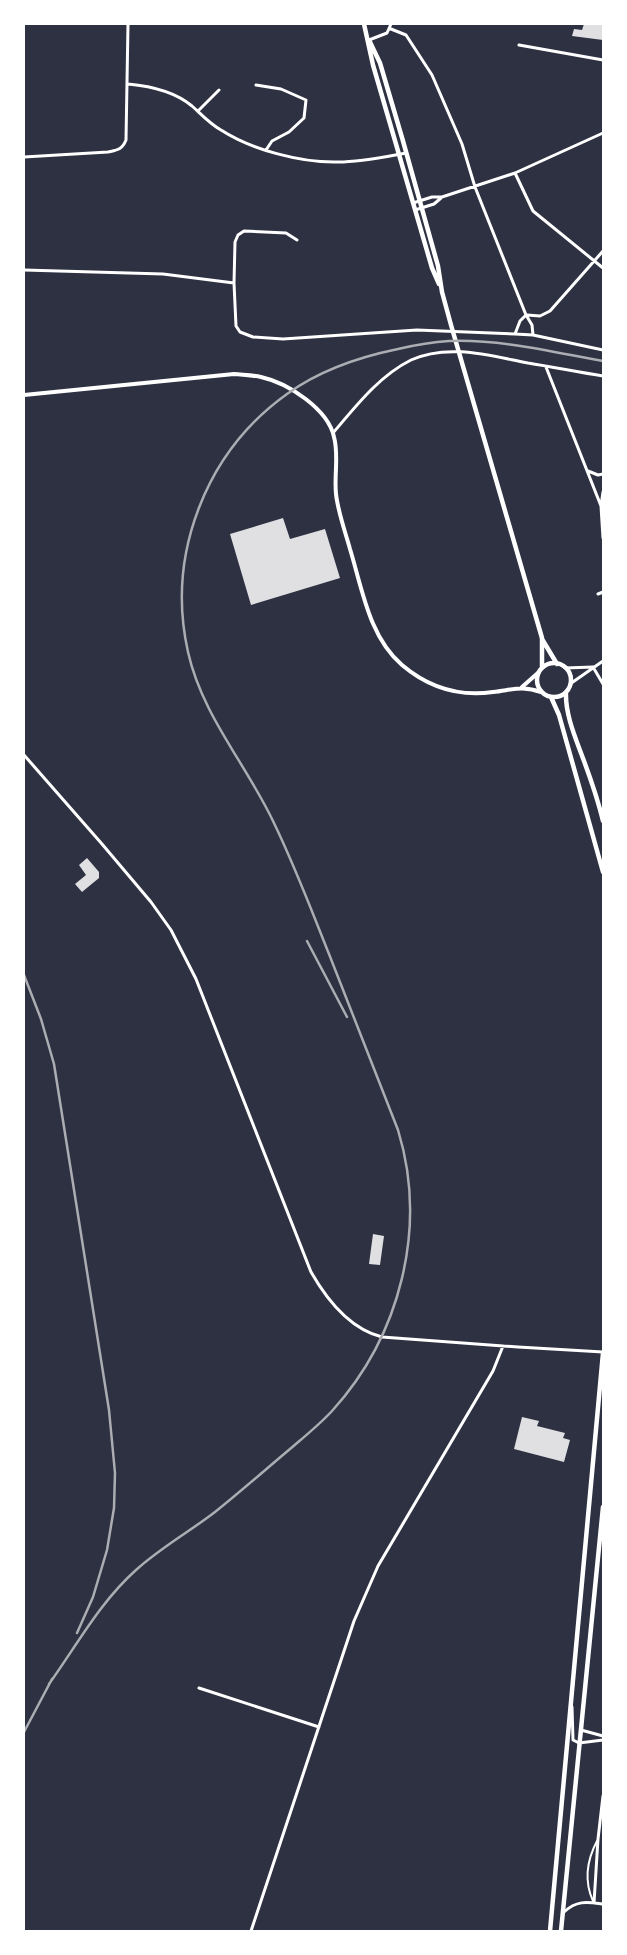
<svg xmlns="http://www.w3.org/2000/svg" width="627" height="1955" viewBox="0 0 627 1955" font-family="Spectral,serif">
	<style>
		.building { fill: #e0e0e3 }
		.lines { fill: none; stroke-linecap: round; stroke-linejoin: round }
		.service { stroke: #fff; stroke-width: 2 }
		.minor { stroke: #fff; stroke-width: 3 }
		.tertiary { stroke: #fff; stroke-width: 4 }
		.secondary { stroke: #fff; stroke-width: 4.5 }
		.rail { stroke: #abadb3; stroke-width: 2.5 }
	</style>
	<rect width="100%" height="100%" fill="#2d3142"/>
	<path class="building" d="M 584,24 L 603,24 L 603,40 L 572,36 L 574,29 L 582,30 Z
		M 283,518 L 290,539 L 325,529 L 340,578 L 251,605 L 230,534 Z
		M 87,858 L 99,872 L 99,878 L 82,892 L 75,884 L 86,875 L 79,865 Z
		M 373,1234 L 384,1236 L 380,1265 L 369,1264 Z
		M 522,1417 L 539,1421 L 537,1426 L 565,1433 L 563,1438 L 570,1440 L 564,1462 L 514,1449 Z"/>
	<g class="lines">
		<path class="service" d="M 593,1901 C 584,1881 587,1860 597,1841"/>
		<path class="minor" d="M 391,29 L 406,35 L 432,75 L 462,144 L 475,187 L 526,315 L 532,325 L 533,335
			M 369,40 L 387,33 L 391,24
			M 519,45 L 603,60
			M 128,84 C 150,86 174,91 192,106 C 201,114 210,124 221,130 C 252,150 302,163 338,162 C 361,162 384,157 406,153
			M 256,85 L 281,89 L 306,100 L 304,118 L 289,132 L 272,141 L 266,150
			M 198,111 L 219,90
			M 24,157 L 108,152 C 117,150 122,150 126,140 L 128,24
			M 515,173 L 533,211 L 603,268
			M 413,203 L 432,197 L 442,197 L 515,173 L 603,133
			M 415,210 L 434,204 L 441,198
			M 297,240 L 286,233 L 244,231 L 238,235 L 235,242 L 234,283 L 236,326 L 240,332 L 253,337 L 283,339 L 417,330 L 515,334 L 533,335 L 603,350
			M 24,270 L 163,274 L 234,283
			M 527,315 L 540,316 L 550,311 L 603,251
			M 515,334 L 520,321 L 526,315
			M 546,367 L 601,506
			M 333,433 C 356,406 379,376 411,360 C 448,343 491,356 528,363 C 553,367 578,372 603,376
			M 588,471 L 598,475 L 603,474
			M 603,492 L 601,506 L 603,538
			M 598,594 L 603,592
			M 593,667 L 603,684
			M 565,668 L 593,667
			M 570,684 L 603,661
			M 24,755 L 102,844 L 151,902 L 171,930 L 196,979 L 311,1272 C 327,1300 350,1329 382,1337 L 518,1347 L 603,1352
			M 199,1688 L 319,1727
			M 572,1707 L 573,1740 L 579,1743 L 603,1740
			M 581,1730 L 603,1736
			M 594,1903 L 598,1839 L 603,1796
			M 564,1912 C 577,1900 587,1902 603,1904
			M 251,1931 L 354,1621 L 378,1566 L 493,1371 L 503,1346"/>
		<path class="tertiary" d="M 24,395 L 234,374 C 243,375 252,375 261,377 C 288,383 328,409 334,437 C 339,455 334,475 336,494 C 338,512 345,531 350,549 C 362,588 369,637 402,665 C 428,687 459,697 493,692 C 512,690 522,685 541,692
			M 522,687 L 539,672"/>
		<path class="secondary" d="M 364,24 L 373,65 L 432,268 L 439,284
			M 369,40 L 380,63 L 403,141 L 438,266 L 442,292 L 451,325 L 542,638 L 542,668
			M 542,639 L 557,664
			M537 680a17 17 0 1 1 34 0a17 17 0 1 1-34 0Z
			M 566,692 C 565,715 576,739 584,761 C 591,780 598,800 603,821
			M 551,697 L 559,715 L 603,872
			M 550,1931 L 603,1353
			M 561,1931 L 603,1507"/>
		<path class="rail" d="M 307,941 L 347,1017
			M 24,975 L 41,1019 L 54,1064 L 109,1410 L 115,1473 L 114,1508 L 107,1550 L 93,1597 L 77,1633
			M 49,1684 C 77,1645 100,1602 136,1570 C 160,1548 189,1532 215,1512 C 240,1492 265,1470 290,1449 C 304,1437 319,1425 332,1411 C 400,1336 428,1228 398,1130 C 375,1071 352,1013 329,954 C 311,909 294,864 273,821 C 246,764 202,715 188,652 C 166,554 206,452 287,394 C 320,370 359,357 398,349 C 415,345 432,342 449,341 C 501,339 553,352 603,361
			M 24,1732 L 52,1679"/>
	</g>
	<rect width="627" height="1955" fill="none" stroke="#ffffff" stroke-width="50"/>
</svg>
